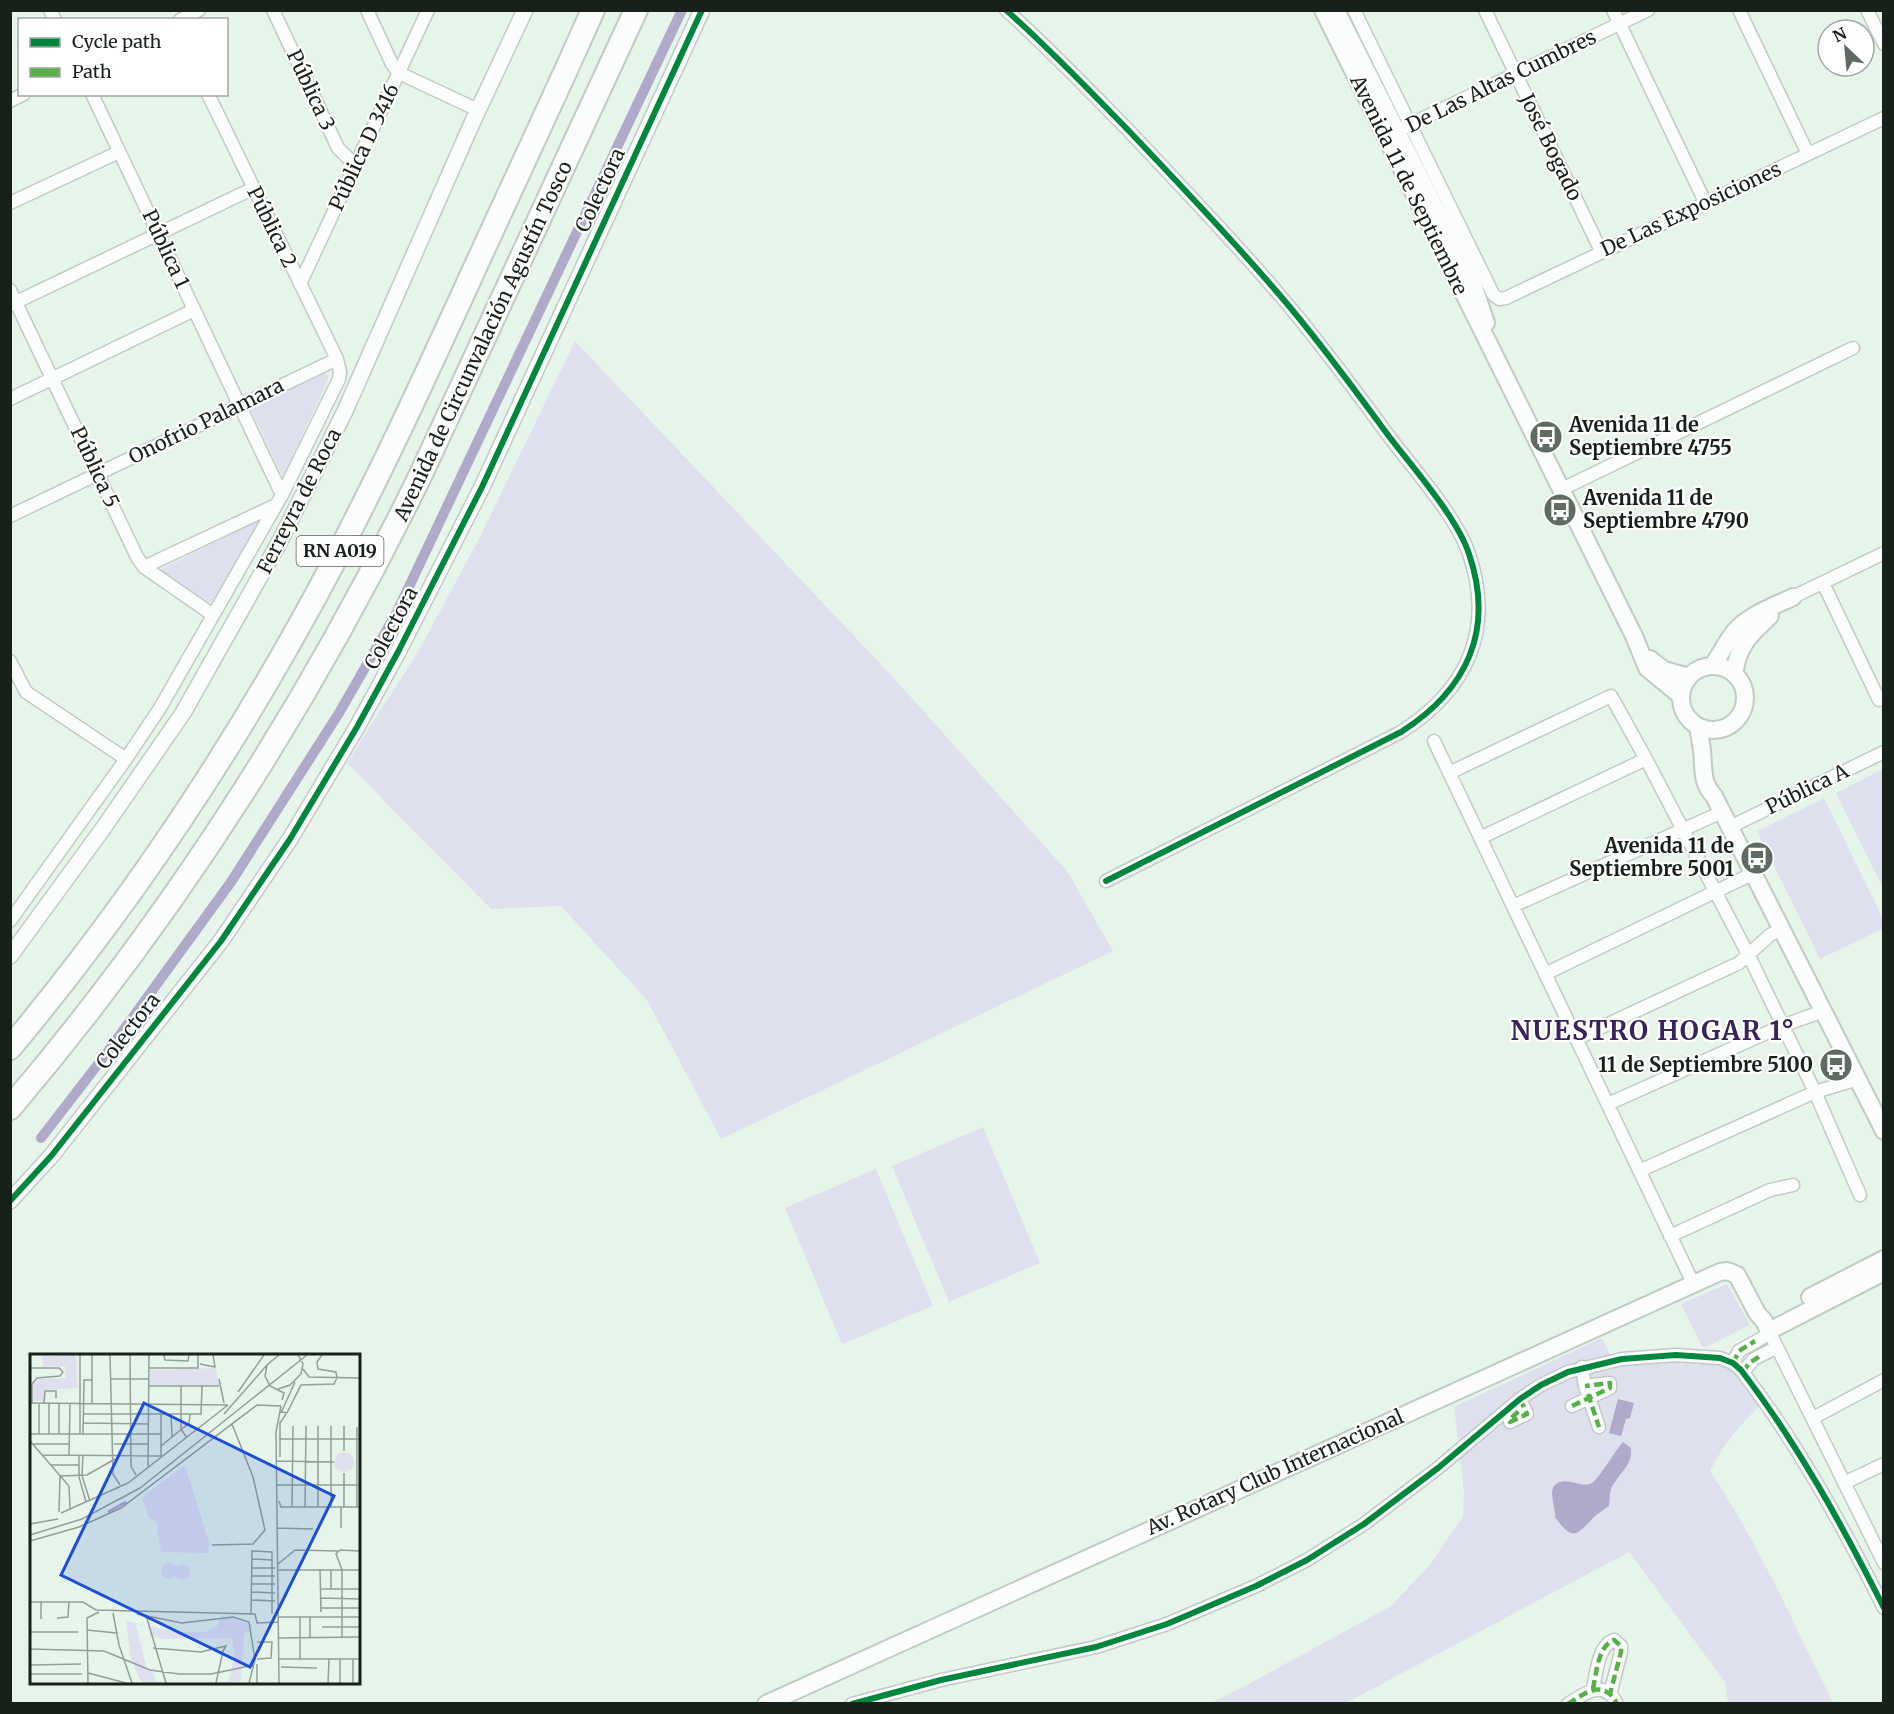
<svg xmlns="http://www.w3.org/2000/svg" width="1894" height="1714" viewBox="0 0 1894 1714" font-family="Merriweather,serif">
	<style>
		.green { fill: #dee0ee }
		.water { fill: #afa9ca }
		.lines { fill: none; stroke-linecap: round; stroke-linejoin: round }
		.canal { stroke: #afa9ca; stroke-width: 10 }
		.minor-casing { stroke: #c0cbc3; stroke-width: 15 }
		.tertiary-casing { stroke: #c0cbc3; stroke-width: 18 }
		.secondary-casing { stroke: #c0cbc3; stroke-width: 20 }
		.motorway-casing { stroke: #c0cbc3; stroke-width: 26 }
		.minor { stroke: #fbfdfc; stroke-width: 12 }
		.tertiary { stroke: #fbfdfc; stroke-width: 15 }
		.secondary { stroke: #fbfdfc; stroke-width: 16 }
		.motorway { stroke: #fbfdfc; stroke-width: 22 }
		.quiet { stroke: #55b145; stroke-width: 4.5; stroke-dasharray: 9 4.5; stroke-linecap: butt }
		.cycleway-casing { stroke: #fff; stroke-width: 10 }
		.cycleway { stroke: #00873e; stroke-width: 6 }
		.labels { text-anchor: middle; stroke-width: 4.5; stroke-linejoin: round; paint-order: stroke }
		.shield { fill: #fff; stroke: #5d635e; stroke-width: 1.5 }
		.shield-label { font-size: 18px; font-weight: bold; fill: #172019 }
		.street-label { font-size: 20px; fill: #172019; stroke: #fff }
		.poi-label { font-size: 20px; font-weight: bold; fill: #172019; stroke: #fff; text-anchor: start }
		.district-label { font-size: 26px; font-weight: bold; letter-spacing: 1.5px; fill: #38235d; stroke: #fff }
		.inset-river { fill: none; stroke: #afa9ca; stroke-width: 3 }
		.inset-road { fill: none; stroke: #939f96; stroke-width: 1.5 }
		.view { fill: #1d4ed8; fill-opacity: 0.15; stroke: #1d4ed8; stroke-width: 3 }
		.inset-edge { fill: none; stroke: #172019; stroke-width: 3 }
	</style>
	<rect width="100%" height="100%" fill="#e6f4ea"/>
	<path class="green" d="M 575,341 L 891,675 L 1067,871 L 1113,951 L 721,1139 L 647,1000 L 561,906 L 491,909 L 347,763 L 418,652 L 480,537 Z
		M 322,372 L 328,376 L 328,380 L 283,477 L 250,408 Z
		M 261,520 L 212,602 L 208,602 L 163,575 L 161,571 L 163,568 Z
		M 1883,769 L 1883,888 L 1836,793 Z
		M 1824,798 L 1883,919 L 1884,928 L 1820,959 L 1757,831 Z
		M 983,1127 L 1040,1263 L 949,1302 L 892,1166 Z
		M 876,1169 L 933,1306 L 842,1344 L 785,1208 Z
		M 1727,1284 L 1750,1325 L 1706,1347 L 1702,1346 L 1681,1304 Z
		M 1602,1338 L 1610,1355 L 1733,1363 L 1765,1402 C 1742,1421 1723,1445 1710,1471 C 1759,1544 1794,1625 1833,1703 L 1728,1703 L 1725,1682 L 1629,1552 L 1346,1703 L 1209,1704 L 1245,1686 L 1391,1606 L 1428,1567 L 1463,1517 L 1464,1492 L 1454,1407 Z"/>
	<path class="water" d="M 1618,1399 L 1634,1403 L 1630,1418 L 1626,1419 L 1621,1436 L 1609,1433 Z
		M 1623,1442 L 1631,1448 C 1633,1465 1619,1473 1612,1487 C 1609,1493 1610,1499 1609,1506 C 1604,1510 1598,1513 1593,1518 C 1576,1536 1572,1541 1555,1517 C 1556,1507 1548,1492 1555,1485 C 1566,1475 1581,1489 1592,1483 C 1598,1480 1615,1451 1623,1442 Z"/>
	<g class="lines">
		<path class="canal" d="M 41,1138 L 109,1050 L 231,882 L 339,713 L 397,612 L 682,10"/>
		<defs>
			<path id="minor" d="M 50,10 L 55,20
				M 273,10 L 338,148 L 354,164
				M 367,10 L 392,64 L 399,73 L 478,110
				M 1006,10 C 1049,48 1089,90 1129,131 C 1181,186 1234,241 1283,299 C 1320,342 1354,389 1388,435 C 1412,467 1457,517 1469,554 C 1495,630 1467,690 1401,732 L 1106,881
				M 1354,10 L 1493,294 L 1499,299 L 1506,298 L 1884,118
				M 1485,10 L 1601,251
				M 1613,10 L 1705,202
				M 1739,10 L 1808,154
				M 1867,10 L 1884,44
				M 180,20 L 199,10
				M 92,94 L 282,495
				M 10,101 L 24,94
				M 1403,128 L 1648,10
				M 10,203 L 119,152
				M 300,284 L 428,10
				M 10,290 L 137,557 L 144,567 L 213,615
				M 10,305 L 254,188
				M 10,399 L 194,310
				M 1560,490 L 1853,348
				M 10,516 L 337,359
				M 144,567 L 276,505
				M 1823,583 L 1879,700
				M 1793,597 L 1884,553
				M 10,661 L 26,692 L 126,759
				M 1434,741 L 1693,1283
				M 1449,773 L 1611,696 L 1646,759 L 1749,956 L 1815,1092 L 1860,1195
				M 1730,827 L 1884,752
				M 1480,838 L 1646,759
				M 1513,906 L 1722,812
				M 10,921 L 126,759 L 160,708 L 282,495 L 339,379 L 340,372 L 337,359 L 208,94
				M 1545,974 L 1754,873
				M 1576,1039 L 1739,963 L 1770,935 L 1781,929
				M 1608,1104 L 1782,1026 L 1823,1011
				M 1639,1171 L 1815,1092 L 1858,1079
				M 1670,1236 L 1770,1190 L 1793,1185
				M 1769,1331 L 1884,1563
				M 1733,1363 L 1739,1351 L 1771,1333
				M 1582,1367 L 1585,1386 L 1599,1427
				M 1743,1372 L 1754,1359 L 1777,1347
				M 1520,1399 L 1527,1414 L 1510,1422 L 1510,1419 L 1522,1409
				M 1572,1406 L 1610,1388 L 1610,1383 L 1585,1386
				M 1813,1418 L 1884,1380
				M 1844,1483 L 1884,1464
				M 1593,1689 C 1596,1675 1598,1645 1614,1640 L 1621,1646 L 1621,1652 L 1610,1694
				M 852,1704 L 941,1680 L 1096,1647 L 1167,1624 L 1256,1586 L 1307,1560 L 1364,1524 L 1438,1468 L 1520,1399 L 1541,1385 L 1568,1372 L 1622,1359 L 1676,1355 L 1720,1358 L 1733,1363 L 1741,1370 C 1798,1444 1842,1525 1884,1608
				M 1568,1704 C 1585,1693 1604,1678 1617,1704"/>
			<path id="tertiary" d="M 10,956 L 102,830 L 183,713 L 280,541 L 345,411 L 473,121 L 525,10
				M 10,1201 L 52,1155 L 221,941 L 290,839 L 357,727 L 398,652 L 482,487 L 702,10"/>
			<path id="secondary" d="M 1323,10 L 1634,636 L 1647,668 L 1681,696
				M 1336,10 L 1472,281 L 1486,323
				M 1650,659 L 1664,670 L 1689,677
				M 1712,666 C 1721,655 1726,641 1736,630 C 1751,614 1774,606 1793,597
				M1681 698a32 32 0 1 1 64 0a32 32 0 1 1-64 0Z
				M 1734,674 C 1738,646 1749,635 1770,616
				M 1698,726 C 1699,734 1701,742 1702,750 C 1704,769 1701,782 1714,796 L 1884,1131
				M 1810,1297 L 1884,1259
				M 766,1704 L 1720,1272 L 1727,1271 L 1737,1275 L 1757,1313 L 1764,1321 L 1769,1331 L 1884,1272"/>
			<path id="motorway" d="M 10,1048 C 137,896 247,728 338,554 C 383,468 423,381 463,294 C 506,199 551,105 593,10
				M 10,1108 C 175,914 312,699 423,470 L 636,10"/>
		</defs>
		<use href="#minor" class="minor-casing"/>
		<use href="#tertiary" class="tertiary-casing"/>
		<use href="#secondary" class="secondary-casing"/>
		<use href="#motorway" class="motorway-casing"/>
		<use href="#minor" class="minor"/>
		<use href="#tertiary" class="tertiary"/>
		<use href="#secondary" class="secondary"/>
		<use href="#motorway" class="motorway"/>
		<path class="quiet" d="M 1733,1363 L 1739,1351 L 1755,1341
			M 1743,1372 L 1749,1363 L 1762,1355
			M 1588,1394 L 1599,1427
			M 1520,1399 L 1527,1414 L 1510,1422 L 1510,1419 L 1520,1410
			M 1572,1406 L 1610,1388 L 1610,1383 L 1585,1386
			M 1593,1689 C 1596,1675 1598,1645 1614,1640 L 1621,1646 L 1621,1652 L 1610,1694
			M 1568,1704 C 1585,1693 1604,1678 1617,1704"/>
		<defs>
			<path id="cycleway" d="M 1006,10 C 1049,48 1089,90 1129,131 C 1181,186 1234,241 1283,299 C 1320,342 1354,389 1388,435 C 1412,467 1457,517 1469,554 C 1495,630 1467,690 1401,732 L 1106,881
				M 10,1201 L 52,1155 L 221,941 L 290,839 L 357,727 L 398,652 L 482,487 L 702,10
				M 852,1704 L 941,1680 L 1096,1647 L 1167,1624 L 1256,1586 L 1307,1560 L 1364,1524 L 1438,1468 L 1520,1399 L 1541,1385 L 1568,1372 L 1622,1359 L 1676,1355 L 1720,1358 L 1733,1363 L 1741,1370 C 1798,1444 1842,1525 1884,1608"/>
		</defs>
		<use href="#cycleway" class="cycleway-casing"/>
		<use href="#cycleway" class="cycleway"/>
	</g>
	<defs>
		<symbol id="bus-disc" viewBox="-11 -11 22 22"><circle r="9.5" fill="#5f6a62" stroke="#fff"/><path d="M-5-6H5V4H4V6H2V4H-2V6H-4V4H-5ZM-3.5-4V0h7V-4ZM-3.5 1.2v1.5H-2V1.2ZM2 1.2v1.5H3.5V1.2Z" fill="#fff"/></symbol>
	</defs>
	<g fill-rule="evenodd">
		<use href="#bus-disc" x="1527" y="418" width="38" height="38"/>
		<use href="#bus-disc" x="1541" y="491" width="38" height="38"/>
		<use href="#bus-disc" x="1738" y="839" width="38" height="38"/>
		<use href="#bus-disc" x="1817" y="1046" width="38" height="38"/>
	</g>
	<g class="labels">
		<rect class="shield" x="296.5" y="536" width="87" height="30" rx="4.5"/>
		<g class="shield-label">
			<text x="340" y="557">RN A019</text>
		</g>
		<g class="street-label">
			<text transform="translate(1501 81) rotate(-26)" y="7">De Las Altas Cumbres</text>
			<text transform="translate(311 90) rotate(65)" y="7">Pública 3</text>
			<text transform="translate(364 147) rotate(-65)" y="7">Pública D 3416</text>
			<text transform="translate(1551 147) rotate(64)" y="7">José Bogado</text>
			<text transform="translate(1409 185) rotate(64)" y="7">Avenida 11 de Septiembre</text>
			<text transform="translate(600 190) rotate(-65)" y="7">Colectora</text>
			<text transform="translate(1691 209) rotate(-25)" y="7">De Las Exposiciones</text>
			<text transform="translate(272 227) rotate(64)" y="7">Pública 2</text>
			<text transform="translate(166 249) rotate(65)" y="7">Pública 1</text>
			<text transform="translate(483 341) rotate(-65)" y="7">Avenida de Circunvalación Agustín Tosco</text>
			<text transform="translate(206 421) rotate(-26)" y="7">Onofrio Palamara</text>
			<text transform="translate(95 467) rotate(65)" y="7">Pública 5</text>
			<text transform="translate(299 501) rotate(-63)" y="7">Ferreyra de Roca</text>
			<text transform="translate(391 628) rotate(-62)" y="7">Colectora</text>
			<text transform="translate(1807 789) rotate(-26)" y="7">Pública A</text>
			<text transform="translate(128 1031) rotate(-52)" y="7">Colectora</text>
			<text transform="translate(1275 1472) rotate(-24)" y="7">Av. Rotary Club Internacional</text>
		</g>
		<g class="poi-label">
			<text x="1569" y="432">Avenida 11 de<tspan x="1569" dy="23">Septiembre 4755</tspan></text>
			<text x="1583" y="505">Avenida 11 de<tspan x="1583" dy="23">Septiembre 4790</tspan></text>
			<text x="1734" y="853" text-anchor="end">Avenida 11 de<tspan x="1734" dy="23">Septiembre 5001</tspan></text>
			<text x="1813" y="1072" text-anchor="end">11 de Septiembre 5100</text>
		</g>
		<g class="district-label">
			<text x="1653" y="1040">NUESTRO HOGAR 1°</text>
		</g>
	</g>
	<g transform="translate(30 1354)">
		<rect width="330" height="330" fill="#e6f4ea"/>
		<path d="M 46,1 L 48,34 L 15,36 L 14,47 L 3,47 L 3,31 L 9,25 L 36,24 L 35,12 L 13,13 L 12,2 ZM 186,14 L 189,32 L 120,31 L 120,16 ZM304 108a10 10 0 1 1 20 0a10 10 0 1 1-20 0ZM 155,111 L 179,188 L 179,199 L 131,198 L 126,167 L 119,164 L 112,143 ZM131 217a8 8 0 1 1 16 0a8 8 0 1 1-16 0ZM144 218a8 8 0 1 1 16 0a8 8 0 1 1-16 0ZM 191,261 L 221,270 L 223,276 L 214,280 L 211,327 L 198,329 L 205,302 L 202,284 L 135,285 L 121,282 L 117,272 L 106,270 L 117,316 L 123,318 L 126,329 L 113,329 L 109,324 L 101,305 L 96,267 L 147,278 L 175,278 L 187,272 Z" fill="#dee0ee"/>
		<path class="inset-river" d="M 78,158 L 96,148"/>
		<path class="inset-road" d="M 80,1 L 83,120 L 90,131M 100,1 L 101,112 L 106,121M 134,1 L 135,6 L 158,7 L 159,1M 249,1 L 237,11 L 235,22 L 240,32 L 254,39 L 252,46M 292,1 L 287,8 L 288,15 L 306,18 L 307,24M 170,10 L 185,13 L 183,1M 0,14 L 29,14 L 33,18 L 30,22 L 7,24 L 2,30 L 2,49M 119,14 L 168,14 L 168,1M 273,15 L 279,23 L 330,24M 80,25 L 119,25M 189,25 L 194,49M 119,32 L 189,32M 151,32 L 151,75 L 157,84M 248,35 L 260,31 L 271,20 L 273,10 L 268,1M 208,38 L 234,1M 0,49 L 198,51M 14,49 L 15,37 L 26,37 L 26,44M 62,49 L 62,1M 252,58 L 257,59 L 271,31 L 304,30 L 307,24M 251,59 L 265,28M 53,60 L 171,60 L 172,32M 141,60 L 142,83M 194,60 L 237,11M 53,69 L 119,70M 0,80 L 131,80M 9,80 L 9,49M 19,80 L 19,49M 29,80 L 29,49M 50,80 L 50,1M 53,80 L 54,26 L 62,26M 249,85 L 330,85M 0,87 L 39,132M 2,90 L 39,90M 84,90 L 119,90M 131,92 L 159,69 L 160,60M 314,97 L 314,72M 12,101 L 131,102M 39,101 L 40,49M 49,101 L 49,123 L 56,148M 53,101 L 52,122 L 60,147M 131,102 L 131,60M 250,103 L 250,69 L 256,60M 246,107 L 304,108M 20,111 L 49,111M 118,113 L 119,1M 30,122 L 57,121 L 85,105M 246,131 L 330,131M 39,132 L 40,155M 249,147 L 251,153 L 330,153M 262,153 L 263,72M 275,153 L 276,72M 288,153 L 288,72M 301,153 L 301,72M 314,153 L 314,119M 327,153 L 327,73M 29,158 L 30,122M 31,159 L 98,129 L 198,51M 0,170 L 28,165M 247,174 L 283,175M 311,174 L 311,153M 0,181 L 52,165 L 110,134 L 277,1M 0,187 L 49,173 L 91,154 L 227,51 L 251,52M 182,191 L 223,190 L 235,176 L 223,123 L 202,70M 265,196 L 308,197M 222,197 L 242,198 L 242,260M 222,205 L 242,206M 248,210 L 265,196M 222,214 L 245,214M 247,216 L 330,216M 290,216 L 291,258M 222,222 L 245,222M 222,230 L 245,230M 291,235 L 330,235M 301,235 L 301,216M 222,238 L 245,239M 291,244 L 330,245M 221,246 L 245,247M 0,248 L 53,248 L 66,256 L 225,260 L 227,269 L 248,268M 11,248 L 11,265 L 11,261M 291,254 L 330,254M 83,259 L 89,291 L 102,329M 107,260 L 152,269 L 203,263 L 219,268 L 225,306 L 219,329M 221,260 L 222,196M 116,261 L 136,329M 248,263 L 330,263M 270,263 L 270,305M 280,263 L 280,284M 27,264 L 38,263 L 39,248M 292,273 L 330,273M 57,276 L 86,279M 0,278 L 48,278M 312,283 L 312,216 L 306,200 L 310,196 L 330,197M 248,284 L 330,283M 227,288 L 242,288 L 241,304 L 227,305M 123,294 L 171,298 L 196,292 L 193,297M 0,295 L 74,297 L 120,316 L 149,320 L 181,320 L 224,311M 248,305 L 330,305M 227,310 L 227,329M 0,311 L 51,310M 251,313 L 287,314M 58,319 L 96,329M 0,320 L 52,320M 58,329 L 57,264 L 69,258M 186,329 L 193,297M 249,329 L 246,78 L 251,52M 298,329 L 299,305M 310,329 L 310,305M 323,329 L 323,305"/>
		<path class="view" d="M 114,49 L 304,142 L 220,313 L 31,221 Z"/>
		<rect width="330" height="330" class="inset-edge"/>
	</g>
	<rect width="1894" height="1714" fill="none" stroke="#172019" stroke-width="24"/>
	<rect x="18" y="18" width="210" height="78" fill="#ffffff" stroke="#a2a6a3" stroke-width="1.5"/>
	<rect x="30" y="38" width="30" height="9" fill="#00873e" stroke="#a2a6a3" stroke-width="1.5"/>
	<text x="72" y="48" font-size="18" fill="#172019">Cycle path</text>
	<rect x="30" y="68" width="30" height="9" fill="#55b145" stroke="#a2a6a3" stroke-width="1.5"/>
	<text x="72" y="78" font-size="18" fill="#172019">Path</text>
	<g transform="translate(1846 48) rotate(334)"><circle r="28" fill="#ffffff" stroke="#a2a6a3" stroke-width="1.5"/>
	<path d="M0-4.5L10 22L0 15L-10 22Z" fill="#5f6a62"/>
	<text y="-9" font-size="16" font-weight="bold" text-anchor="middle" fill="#172019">N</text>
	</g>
</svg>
